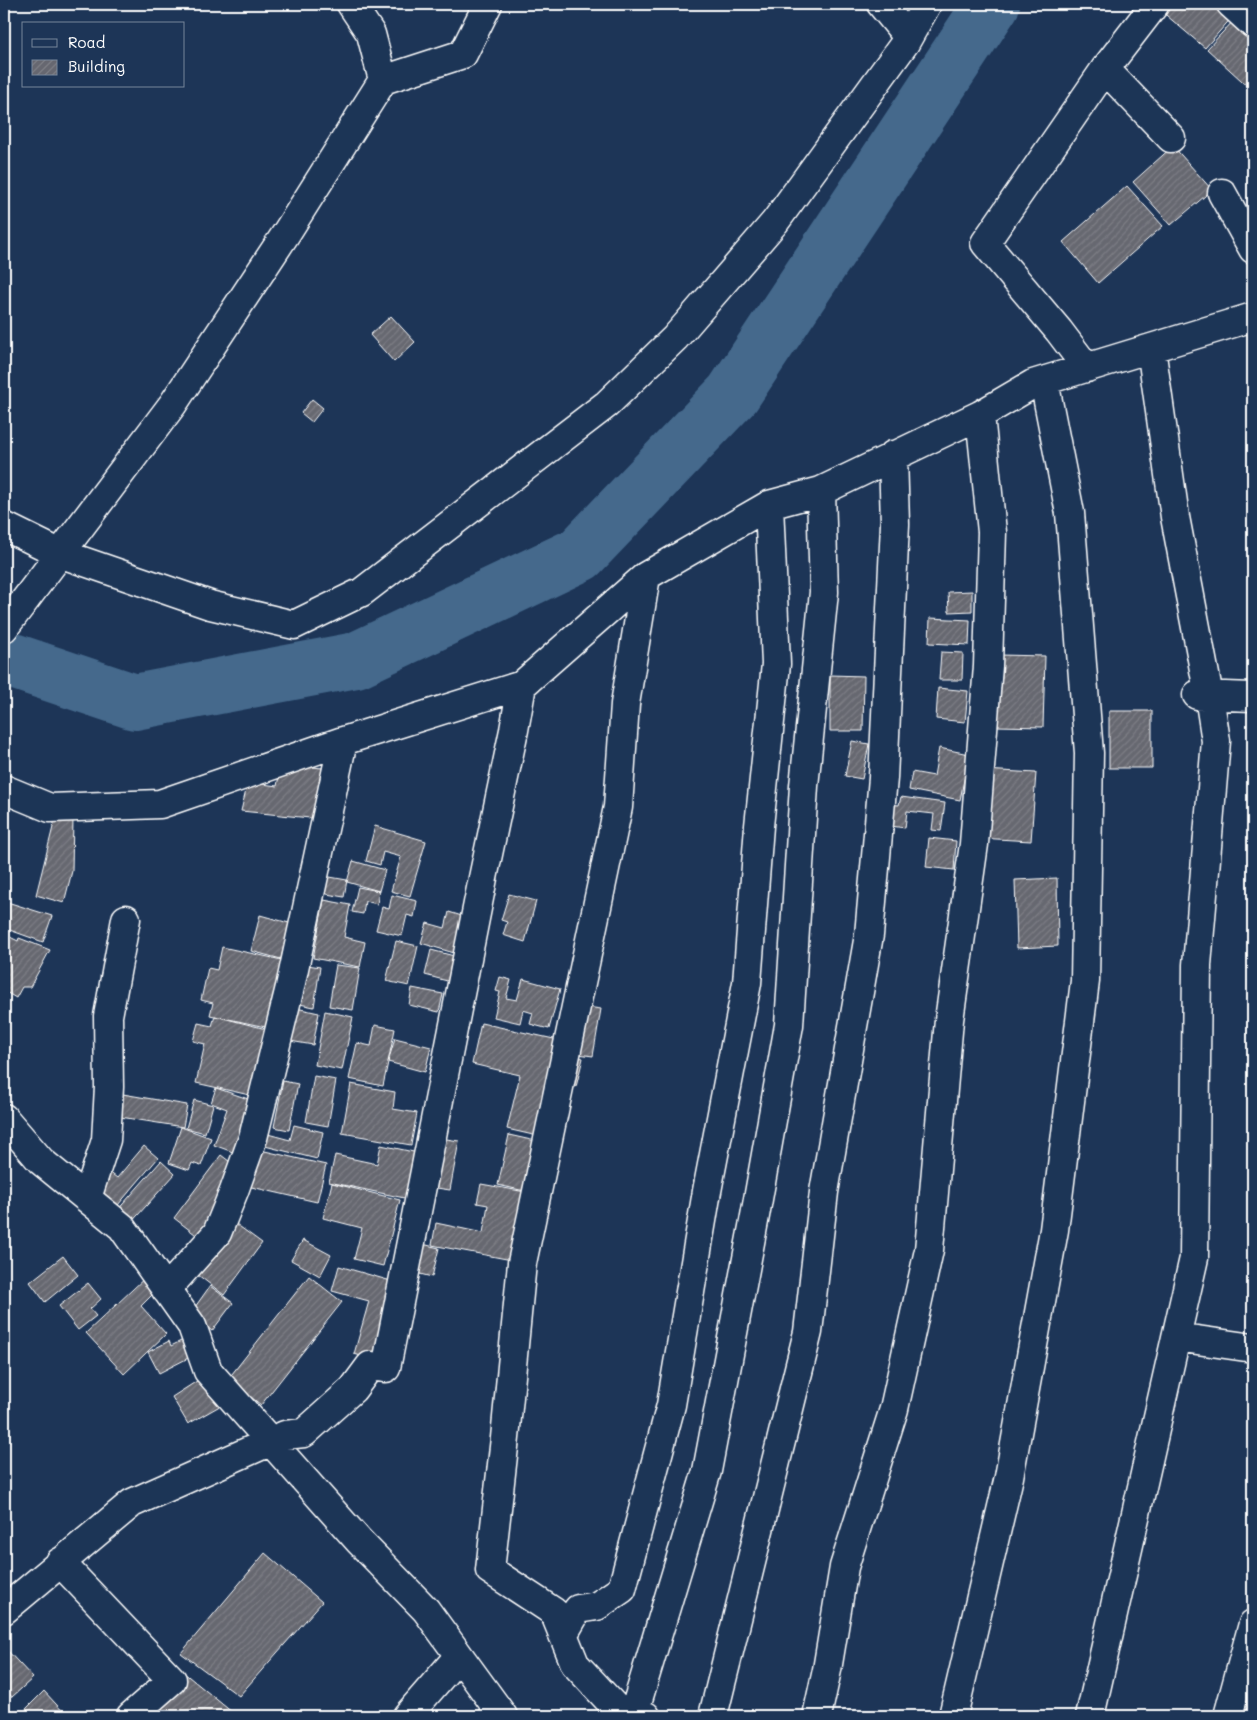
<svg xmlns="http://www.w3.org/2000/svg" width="1257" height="1720" viewBox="0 0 1257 1720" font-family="Mali,sans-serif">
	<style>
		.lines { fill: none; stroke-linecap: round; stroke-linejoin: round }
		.river { stroke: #44698c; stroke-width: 56 }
		.building { fill: url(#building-hatch); stroke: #fff }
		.minor-casing { stroke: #fff; stroke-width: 31 }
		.minor { stroke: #1d3557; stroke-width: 28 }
	</style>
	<defs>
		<pattern id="building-hatch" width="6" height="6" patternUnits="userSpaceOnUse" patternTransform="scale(1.25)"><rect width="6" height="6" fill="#666770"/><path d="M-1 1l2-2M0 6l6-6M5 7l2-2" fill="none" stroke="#7d7e85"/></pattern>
	</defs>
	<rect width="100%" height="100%" fill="#1d3557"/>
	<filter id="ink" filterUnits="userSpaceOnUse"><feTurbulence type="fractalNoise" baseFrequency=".02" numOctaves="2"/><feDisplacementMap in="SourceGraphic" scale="10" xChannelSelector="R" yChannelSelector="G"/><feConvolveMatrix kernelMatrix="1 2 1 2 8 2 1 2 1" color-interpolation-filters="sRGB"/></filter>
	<g filter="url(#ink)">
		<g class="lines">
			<path class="river" d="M 4,658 L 135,702 L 356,660 L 580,554 L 733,394 L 992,4"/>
		</g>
		<path class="building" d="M 1166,4 L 1218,4 L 1233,16 L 1205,48 L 1160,10 Z
			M 1236,18 L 1253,34 L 1253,91 L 1207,49 Z
			M 1173,146 L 1212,190 L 1171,225 L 1133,182 Z
			M 1127,186 L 1163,226 L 1098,283 L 1063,242 Z
			M 391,316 L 415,342 L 394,362 L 370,335 Z
			M 312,399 L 323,408 L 312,422 L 301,413 Z
			M 972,591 L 972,611 L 949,612 L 948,592 Z
			M 930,618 L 970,620 L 969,645 L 929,643 Z
			M 941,652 L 963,653 L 962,680 L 939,680 Z
			M 999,655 L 1045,656 L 1043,727 L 997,726 Z
			M 830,675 L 864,676 L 863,731 L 830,731 Z
			M 938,688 L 968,691 L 965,722 L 936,719 Z
			M 1109,711 L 1152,711 L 1152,768 L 1109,768 Z
			M 852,741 L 869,744 L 862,779 L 845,776 Z
			M 939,748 L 969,754 L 960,800 L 909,790 L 912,772 L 934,776 Z
			M 293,765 L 332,769 L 320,819 L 241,811 L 248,782 L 277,786 L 280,771 L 291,774 Z
			M 984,770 L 1036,773 L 1031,841 L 979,838 Z
			M 901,797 L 945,803 L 941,831 L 932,830 L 934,814 L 907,811 L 905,828 L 884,825 L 887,804 L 899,805 Z
			M 56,815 L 73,819 L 72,871 L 64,903 L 36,895 Z
			M 375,826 L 426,841 L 410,896 L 391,891 L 401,857 L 383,852 L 380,865 L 366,861 Z
			M 929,838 L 956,841 L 954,870 L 926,867 Z
			M 353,861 L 385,870 L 379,891 L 347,882 Z
			M 318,875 L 347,880 L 344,897 L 315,892 Z
			M 1057,878 L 1058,946 L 1017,948 L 1015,880 Z
			M 358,887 L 379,891 L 377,904 L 365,901 L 363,914 L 352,912 Z
			M 509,894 L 536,901 L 525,942 L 503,935 L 507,922 L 501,920 Z
			M 392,895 L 417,901 L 414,917 L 407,915 L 402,936 L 376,930 L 382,907 L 389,909 Z
			M 324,900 L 350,905 L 344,937 L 365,942 L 360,967 L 313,958 Z
			M 4,901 L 52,916 L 43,942 L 4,928 Z
			M 449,912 L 465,917 L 454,953 L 421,943 L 427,923 L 445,928 Z
			M 260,915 L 289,923 L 281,959 L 251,951 Z
			M 4,934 L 18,941 L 19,938 L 50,950 L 30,987 L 22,987 L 16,998 L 4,991 L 4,971 L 6,967 L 4,966 Z
			M 396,941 L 418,946 L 409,986 L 386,981 Z
			M 222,947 L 282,960 L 270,1028 L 210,1015 L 213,1003 L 201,1000 L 208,968 L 217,970 Z
			M 431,950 L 458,957 L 451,982 L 425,975 Z
			M 301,964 L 320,967 L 314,1007 L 295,1003 Z
			M 336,965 L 360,968 L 353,1010 L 329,1006 Z
			M 500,977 L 511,980 L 506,998 L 517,1000 L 523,979 L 560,989 L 549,1029 L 530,1024 L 533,1013 L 523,1010 L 520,1023 L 494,1017 L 500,992 L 496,991 Z
			M 412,988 L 443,994 L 439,1012 L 409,1005 Z
			M 587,1007 L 601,1009 L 593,1056 L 578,1054 Z
			M 296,1008 L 319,1013 L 313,1045 L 290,1041 Z
			M 325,1011 L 353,1017 L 342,1070 L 315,1065 Z
			M 215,1016 L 270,1030 L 254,1096 L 196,1083 L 205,1044 L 193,1041 L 198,1023 L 212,1026 Z
			M 481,1023 L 563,1041 L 542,1137 L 507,1129 L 520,1075 L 472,1064 Z
			M 375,1025 L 395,1029 L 383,1086 L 349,1079 L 357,1043 L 371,1046 Z
			M 395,1038 L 431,1047 L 425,1072 L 388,1062 Z
			M 569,1055 L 583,1058 L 576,1087 L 562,1085 Z
			M 314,1076 L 336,1080 L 328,1126 L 306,1122 Z
			M 283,1081 L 298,1084 L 289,1130 L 274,1127 Z
			M 351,1084 L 395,1092 L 393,1109 L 417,1113 L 411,1145 L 342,1133 Z
			M 216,1088 L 257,1102 L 238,1154 L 214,1145 L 227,1109 L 211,1103 Z
			M 117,1093 L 187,1105 L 183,1127 L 114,1116 Z
			M 194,1100 L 213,1105 L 205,1133 L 186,1128 Z
			M 294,1125 L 323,1132 L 317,1159 L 261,1145 L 264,1133 L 290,1140 Z
			M 181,1127 L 211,1138 L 201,1166 L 192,1163 L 189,1170 L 169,1163 Z
			M 509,1135 L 540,1142 L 529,1192 L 498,1185 Z
			M 440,1138 L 459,1141 L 450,1190 L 430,1187 Z
			M 381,1145 L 418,1153 L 409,1199 L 329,1182 L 335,1155 L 377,1164 Z
			M 144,1146 L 158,1158 L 112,1212 L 90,1193 L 108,1171 L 117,1178 Z
			M 256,1149 L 326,1165 L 317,1202 L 247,1186 Z
			M 221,1155 L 238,1168 L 204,1241 L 174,1218 Z
			M 161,1161 L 175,1174 L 128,1226 L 115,1213 Z
			M 332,1183 L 400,1200 L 383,1266 L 354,1259 L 362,1228 L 323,1218 Z
			M 481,1184 L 526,1192 L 512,1260 L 432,1245 L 436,1223 L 483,1233 L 488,1205 L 477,1203 Z
			M 236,1224 L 262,1243 L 224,1295 L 198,1275 Z
			M 303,1240 L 331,1255 L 320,1276 L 291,1260 Z
			M 414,1242 L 439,1248 L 432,1277 L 408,1271 Z
			M 63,1256 L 78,1275 L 45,1302 L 30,1282 Z
			M 339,1266 L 398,1283 L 376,1360 L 354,1354 L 369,1301 L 332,1291 Z
			M 148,1275 L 160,1287 L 141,1306 L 166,1334 L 124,1374 L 86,1333 Z
			M 309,1276 L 342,1302 L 261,1405 L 228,1379 Z
			M 88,1283 L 101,1299 L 90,1309 L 96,1316 L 78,1330 L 59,1306 Z
			M 210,1286 L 233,1303 L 212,1331 L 190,1314 Z
			M 189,1337 L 198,1353 L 159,1373 L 148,1352 L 169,1341 L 171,1346 Z
			M 208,1374 L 225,1403 L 188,1424 L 172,1397 Z
			M 265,1553 L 322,1602 L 239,1696 L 181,1653 Z
			M 4,1647 L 33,1678 L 12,1697 L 4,1688 Z
			M 183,1672 L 233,1713 L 230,1716 L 147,1716 Z
			M 44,1691 L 67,1716 L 31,1716 L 25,1710 Z"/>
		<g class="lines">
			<defs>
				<path id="minor" d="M 351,4 L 371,34 L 383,80
					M 881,4 L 908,37
					M 1231,4 L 1253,24
					M 1105,69 L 1171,138
					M 1222,193 L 1253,249
					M 1087,368 L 1059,331 L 985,243 L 1105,69 L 1155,4
					M 4,526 L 59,553 L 210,605 L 294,625 L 362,592 L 607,404 L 675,338 L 775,222 L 905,43 L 927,4
					M 4,628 L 173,404 L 285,235 L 383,80 L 463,54 L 488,4
					M 1197,695 L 1253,697
					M 4,789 L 50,808 L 160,804 L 343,741 L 522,685 L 646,576 L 769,505 L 821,491 L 980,415 L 1033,384 L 1253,317
					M 4,1118 L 41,1161 L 122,1227 L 192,1326 L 208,1371 L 359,1541 L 426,1610 L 503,1716
					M 87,1198 L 106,1140 L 109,1087 L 108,1016 L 126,919
					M 166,1290 L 217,1233 L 234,1191 L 253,1138 L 290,987 L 343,741
					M 1176,1337 L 1253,1348
					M 60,1562 L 172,1680 L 131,1716
					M 4,1610 L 132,1503 L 285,1435 L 304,1433 L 353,1389 L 370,1366 L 386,1368 L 483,878 L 514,730 L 522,685
					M 563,1635 L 578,1609 L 597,1606 L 622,1589 L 671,1405 L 707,1191 L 747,983 L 759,826 L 776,664 L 769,505
					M 634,1713 L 707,1471 L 755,1216 L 789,1025 L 804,786 L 824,592 L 821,491
					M 407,1716 L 459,1656
					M 646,1716 L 616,1708 L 575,1664 L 554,1612 L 490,1570 L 505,1438 L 522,1263 L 618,807 L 625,704 L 646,576
					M 713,1716 L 808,1332 L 824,1192 L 869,935 L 883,778 L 895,524 L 893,455
					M 817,1716 L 827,1670 L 844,1567 L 894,1409 L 929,1250 L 949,1020 L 974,844 L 988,666 L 992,532 L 980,415
					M 953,1716 L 1009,1477 L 1054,1230 L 1085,981 L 1089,753 L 1070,513 L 1044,381
					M 1090,1716 L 1194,1258 L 1197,965 L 1216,741 L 1209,696 L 1175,517 L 1151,348
					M 1228,1716 L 1253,1624"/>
			</defs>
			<use href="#minor" class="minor-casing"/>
			<use href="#minor" class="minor"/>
		</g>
	</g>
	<rect width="1257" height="1720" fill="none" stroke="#1d3557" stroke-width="20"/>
	<rect x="10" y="10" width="1237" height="1700" fill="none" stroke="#fff" stroke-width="2" filter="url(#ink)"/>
	<rect x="22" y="22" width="162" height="65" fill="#1d3557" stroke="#77869a"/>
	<rect x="32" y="39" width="25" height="8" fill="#1d3557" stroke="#77869a"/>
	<text x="68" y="48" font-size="15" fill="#ffffff">Road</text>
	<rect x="32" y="60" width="25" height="15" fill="url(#building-hatch)" stroke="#77869a"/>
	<text x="68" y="72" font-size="15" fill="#ffffff">Building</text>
</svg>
